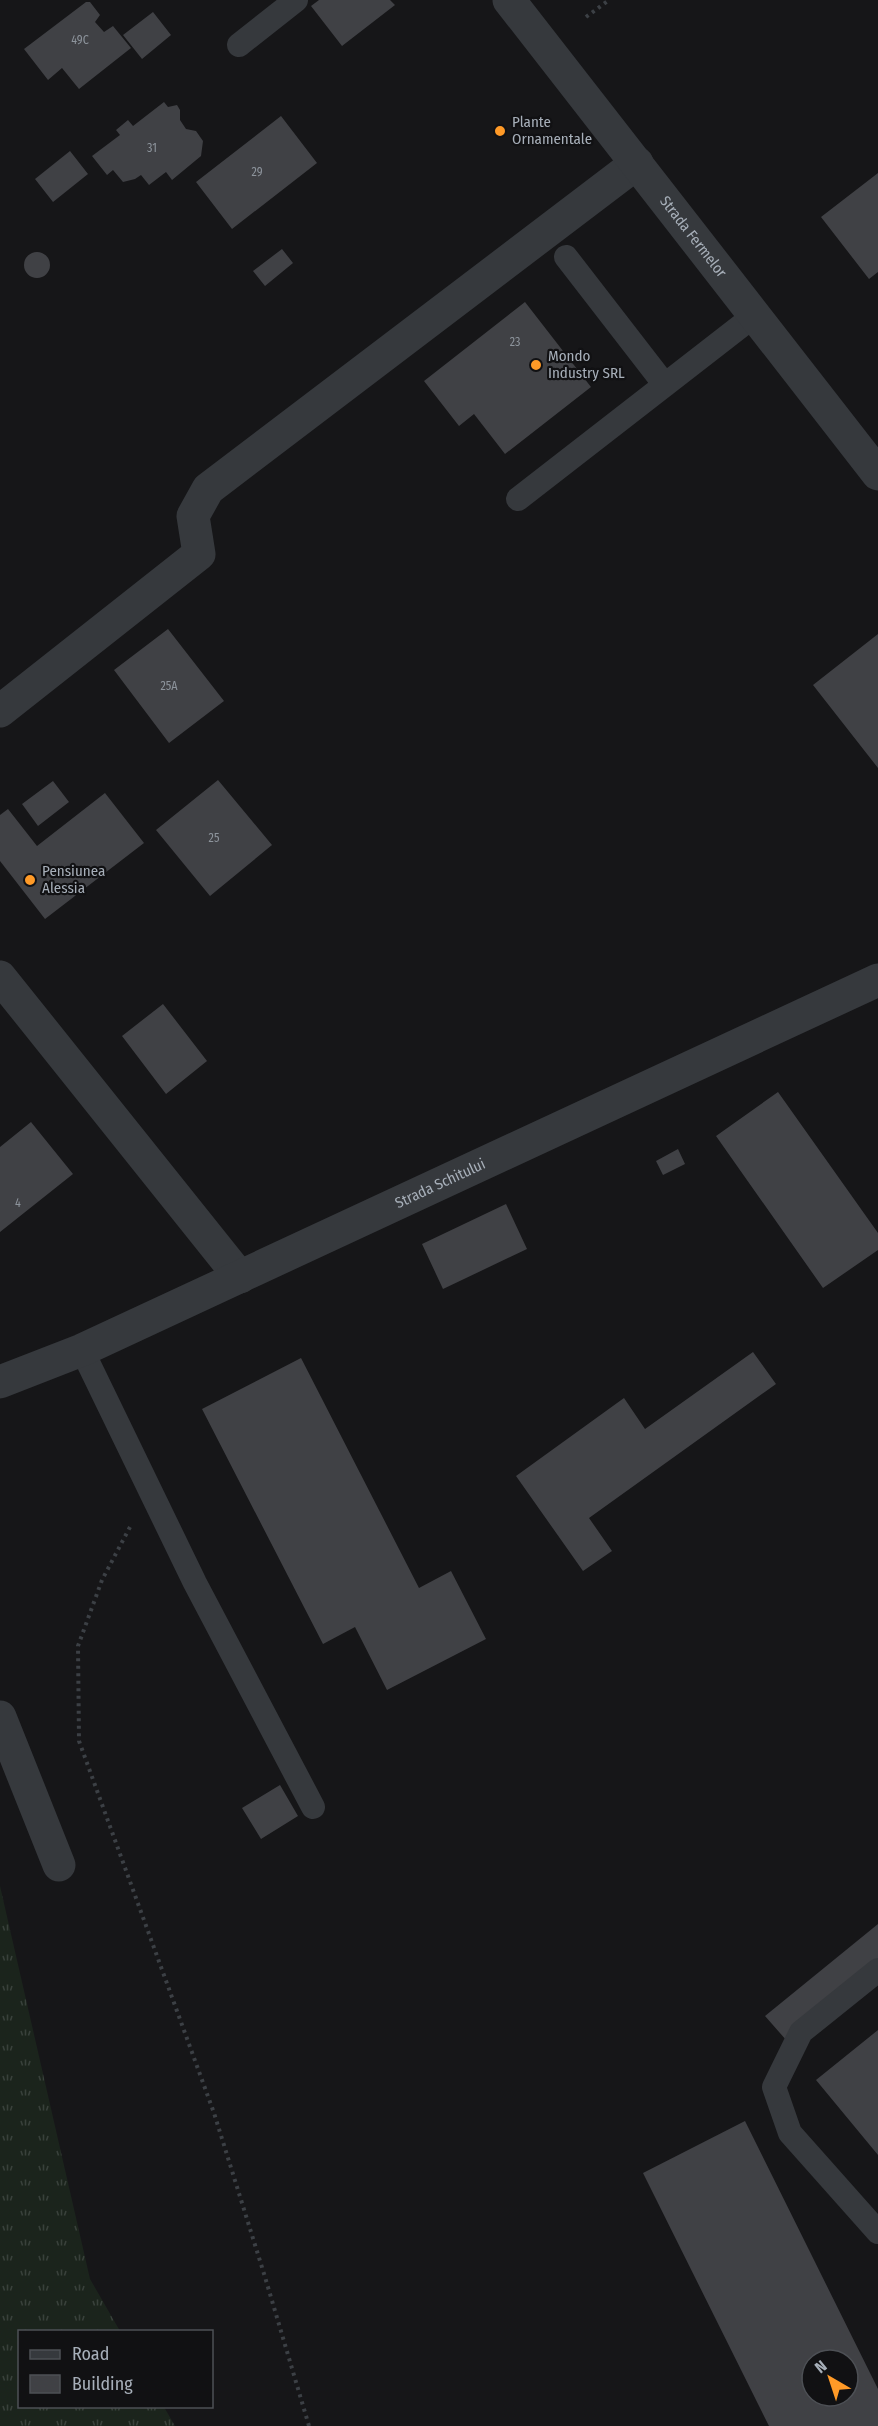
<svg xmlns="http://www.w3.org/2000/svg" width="878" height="2426" viewBox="0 0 878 2426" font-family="'Fira Sans Condensed',sans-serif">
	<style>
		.grass { fill: url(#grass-tufts) }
		.building { fill: #404145; fill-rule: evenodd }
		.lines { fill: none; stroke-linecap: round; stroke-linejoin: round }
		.path { stroke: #3c4045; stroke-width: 4; stroke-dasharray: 3 4.5; stroke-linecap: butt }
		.service { stroke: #36393d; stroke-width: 24 }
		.minor { stroke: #36393d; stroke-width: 33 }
		.tertiary { stroke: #36393d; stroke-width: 33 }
		.poi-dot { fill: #ff9a27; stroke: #111113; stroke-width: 2 }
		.labels { text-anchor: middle; stroke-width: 4.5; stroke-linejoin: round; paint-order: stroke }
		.number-label { font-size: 12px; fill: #8d949c }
		.poi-label { font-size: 15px; fill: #a7afb9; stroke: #111113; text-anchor: start }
		.street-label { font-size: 15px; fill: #a7afb9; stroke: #111113 }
	</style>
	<defs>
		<pattern id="grass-tufts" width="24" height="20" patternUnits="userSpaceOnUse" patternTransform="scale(1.5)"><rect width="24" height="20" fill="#1b241c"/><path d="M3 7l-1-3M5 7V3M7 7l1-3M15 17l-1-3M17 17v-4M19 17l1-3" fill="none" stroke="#39413b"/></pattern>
	</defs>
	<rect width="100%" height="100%" fill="#161618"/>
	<path class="grass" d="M 0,1886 L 90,2279 L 120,2331 L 20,2332 L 20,2406 L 164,2407 L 175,2426 L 0,2426 Z"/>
	<path class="building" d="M 319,0 L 390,0 L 395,5 L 342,46 L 311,6 Z
		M 86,2 L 90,2 L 100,15 L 95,22 L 104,32 L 113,26 L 131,48 L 79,89 L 62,68 L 48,80 L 24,49 Z
		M 153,12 L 171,35 L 142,59 L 123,35 Z
		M 164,102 L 168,107 L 177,105 L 180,110 L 180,120 L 186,129 L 196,131 L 203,141 L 201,156 L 172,180 L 166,172 L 149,185 L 141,175 L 135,179 L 123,182 L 113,170 L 107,175 L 92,156 L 120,135 L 116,130 L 128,120 L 133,126 Z
		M 281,116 L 317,163 L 232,229 L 196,182 Z
		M 70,151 L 88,174 L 53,202 L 35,179 Z
		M 878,173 L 878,272 L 869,279 L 821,217 Z
		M 282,249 L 293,263 L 265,286 L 253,271 Z
		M24 265a13 13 0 1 1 26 0a13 13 0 1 1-26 0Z
		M 525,302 L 591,387 L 505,454 L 474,414 L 459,426 L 424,381 Z
		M 168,629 L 224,701 L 169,743 L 114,670 Z
		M 878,634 L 878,768 L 813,685 Z
		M 218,780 L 272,845 L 210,896 L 156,830 Z
		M 53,781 L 69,802 L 38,826 L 22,804 Z
		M 105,793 L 144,843 L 45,919 L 0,861 L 0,815 L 8,809 L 37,846 Z
		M 163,1004 L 207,1061 L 166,1094 L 122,1036 Z
		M 778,1092 L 878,1233 L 878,1250 L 823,1288 L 716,1136 Z
		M 31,1122 L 73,1174 L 0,1232 L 0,1147 Z
		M 678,1149 L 685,1164 L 663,1175 L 656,1161 Z
		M 506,1204 L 527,1249 L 443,1289 L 422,1244 Z
		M 753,1352 L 776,1384 L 589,1518 L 612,1551 L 583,1571 L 516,1476 L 624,1398 L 645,1429 Z
		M 301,1358 L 419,1588 L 451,1571 L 486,1639 L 387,1690 L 355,1627 L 323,1644 L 202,1409 Z
		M 280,1785 L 298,1816 L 261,1839 L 242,1808 Z
		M 878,1924 L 878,1979 L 794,2049 L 765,2016 Z
		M 878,2030 L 878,2155 L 816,2080 Z
		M 745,2121 L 878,2389 L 878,2426 L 769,2426 L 643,2173 ZM 812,2360 L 848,2360 L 848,2396 L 812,2396 Z"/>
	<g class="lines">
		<path class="path" d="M 586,17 L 609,0
			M 130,1527 L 102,1580 L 78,1646 L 79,1741 L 214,2113 L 265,2277 L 309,2426"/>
		<path class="service" d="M 239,45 L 296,0
			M 566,257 L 665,385
			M 518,499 L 755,315
			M 82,1350 L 195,1583 L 313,1807
			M 878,1970 L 801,2032 L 774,2087 L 790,2133 L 878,2232"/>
		<g class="minor">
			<path d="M 0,711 L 199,554 L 193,516 L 208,489 L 637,163"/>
			<path d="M 0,977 L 240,1277"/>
			<path id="s1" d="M 0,1382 L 82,1350 L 878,980"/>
			<path d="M 0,1717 L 59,1865"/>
		</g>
		<path class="tertiary" id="s2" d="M 509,0 L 878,474"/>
	</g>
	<g class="poi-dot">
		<circle cx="500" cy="131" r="6"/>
		<circle cx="536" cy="365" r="6"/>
		<circle cx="30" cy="880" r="6"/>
	</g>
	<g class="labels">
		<g class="number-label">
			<text x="80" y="44">49C</text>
			<text x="152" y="152">31</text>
			<text x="257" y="176">29</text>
			<text x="515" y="346">23</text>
			<text x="169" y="690">25A</text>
			<text x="214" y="842">25</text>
			<text x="18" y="1207">4</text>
		</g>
		<g class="poi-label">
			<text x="512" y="127">Plante<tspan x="512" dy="17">Ornamentale</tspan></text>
			<text x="548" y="361">Mondo<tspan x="548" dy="17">Industry SRL</tspan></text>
			<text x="42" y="876">Pensiunea<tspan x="42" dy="17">Alessia</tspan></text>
		</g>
		<g class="street-label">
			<text dy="5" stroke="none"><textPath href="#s2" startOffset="300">Strada Fermelor</textPath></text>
			<text dy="5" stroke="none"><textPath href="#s1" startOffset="483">Strada Schitului</textPath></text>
		</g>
	</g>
	<rect x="18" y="2330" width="195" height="78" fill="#111113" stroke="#4d5055" stroke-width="1.5"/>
	<rect x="30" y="2350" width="30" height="9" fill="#36393d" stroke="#4d5055" stroke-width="1.5"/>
	<text x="72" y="2360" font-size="18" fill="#a7afb9">Road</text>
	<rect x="30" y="2375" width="30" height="18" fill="#404145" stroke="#4d5055" stroke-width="1.5"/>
	<text x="72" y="2390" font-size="18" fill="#a7afb9">Building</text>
	<g transform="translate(830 2378) rotate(321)"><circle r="28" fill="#111113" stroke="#4d5055" stroke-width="1.5"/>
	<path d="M0-4.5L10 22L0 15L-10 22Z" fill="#ff9a27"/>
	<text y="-9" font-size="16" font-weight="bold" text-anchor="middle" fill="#a7afb9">N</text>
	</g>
</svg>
